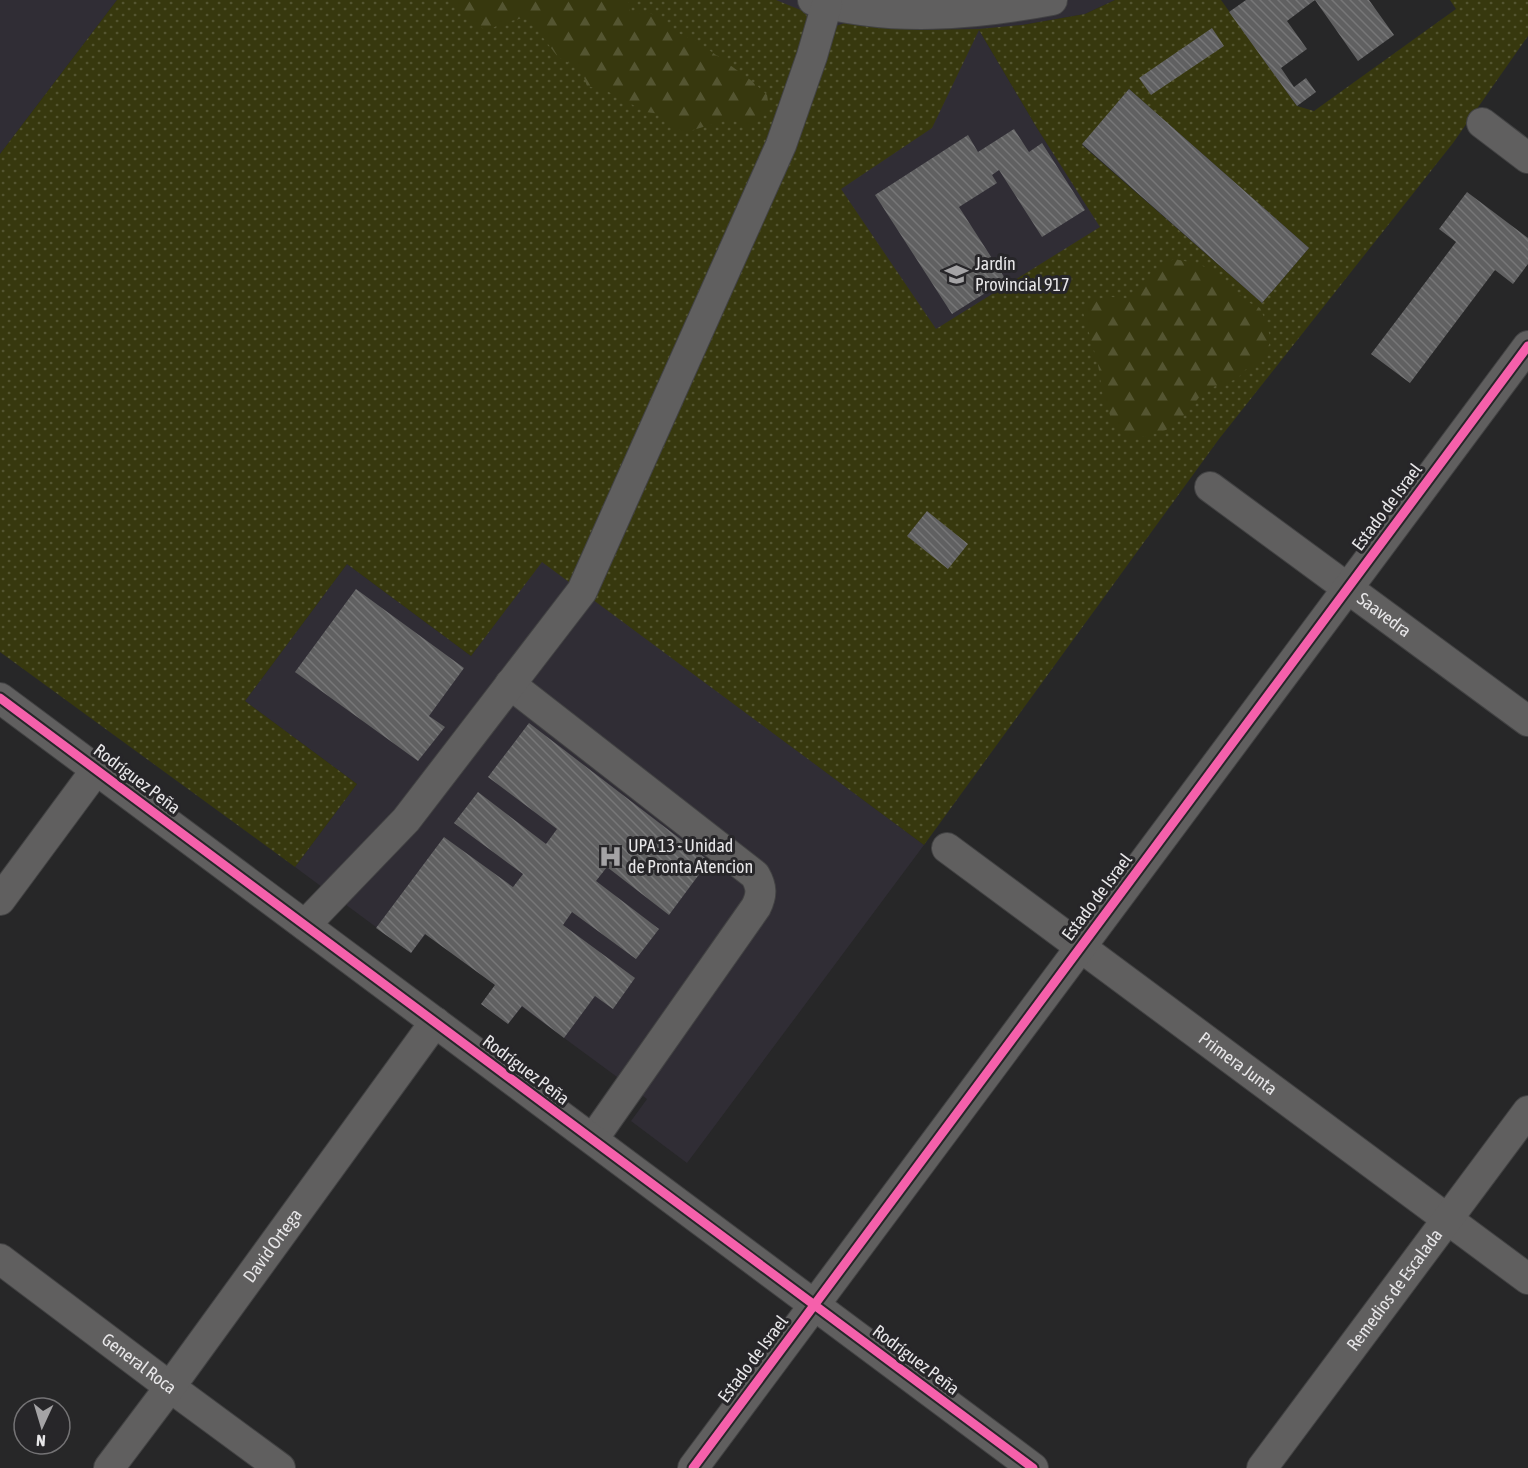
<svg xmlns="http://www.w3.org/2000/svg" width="1528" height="1468" viewBox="0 0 1528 1468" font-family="'Asap Condensed',sans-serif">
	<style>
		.built { fill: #302d35 }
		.grass { fill: url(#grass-dots); fill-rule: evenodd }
		.forest { fill: url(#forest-firs) }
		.building { fill: url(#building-back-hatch) }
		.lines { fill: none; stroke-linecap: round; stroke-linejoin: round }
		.minor-casing { stroke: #424243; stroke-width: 32 }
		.minor { stroke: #605f5f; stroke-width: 30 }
		.cycleway-casing { stroke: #272629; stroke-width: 13 }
		.cycleway { stroke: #f560ab; stroke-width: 9 }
		.labels { text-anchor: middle; stroke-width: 6; stroke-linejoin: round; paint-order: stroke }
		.poi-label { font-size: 18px; fill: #e7e6e8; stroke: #272629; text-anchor: start }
		.street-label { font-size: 18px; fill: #e7e6e8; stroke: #272629 }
	</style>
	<defs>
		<pattern id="grass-dots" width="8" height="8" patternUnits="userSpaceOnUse" patternTransform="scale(1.5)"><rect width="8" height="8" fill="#37380e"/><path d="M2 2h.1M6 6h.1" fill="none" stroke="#545531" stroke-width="1.8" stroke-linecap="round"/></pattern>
		<pattern id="forest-firs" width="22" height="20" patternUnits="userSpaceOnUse" patternTransform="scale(1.5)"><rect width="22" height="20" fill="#37380e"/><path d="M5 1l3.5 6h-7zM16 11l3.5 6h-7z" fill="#545531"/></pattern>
		<pattern id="building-back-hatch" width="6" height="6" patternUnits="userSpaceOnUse" patternTransform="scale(1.5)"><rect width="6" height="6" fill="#606061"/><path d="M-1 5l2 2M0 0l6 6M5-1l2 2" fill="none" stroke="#777778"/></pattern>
	</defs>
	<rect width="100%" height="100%" fill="#272728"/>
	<path class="built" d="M 0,0 L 117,0 L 0,154 Z
		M 589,0 L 1115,0 L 1085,14 L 1022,25 L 979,30 L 1037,128 L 1101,227 L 936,330 Z
		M 542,561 L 924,845 L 687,1163 L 631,1121 L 647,1099 L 522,1007 L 508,1024 L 481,1004 L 495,985 L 426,934 L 411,953 L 295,867 L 357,784 L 245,701 L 347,564 L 471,656 Z"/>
	<path class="grass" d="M 117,0 L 776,0 L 803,11 L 806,14 L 809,22 L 833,31 L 836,26 L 848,22 L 917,30 L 979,29 L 1022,25 L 1085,14 L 1115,0 L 1221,0 L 1297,106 L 1314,111 L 1456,9 L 1450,0 L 1528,0 L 1528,36 L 1453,143 L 1219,439 L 924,845 L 542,562 L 471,656 L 347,564 L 245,701 L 357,784 L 295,867 L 0,652 L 0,154 ZM 979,30 L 1037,128 L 1100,227 L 936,329 L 841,189 L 932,128 ZM 1129,89 L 1309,248 L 1262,303 L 1082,145 Z"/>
	<path class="forest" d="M 453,0 L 627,0 L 629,3 L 630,15 L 637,13 L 652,14 L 680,34 L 698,42 L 752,81 L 767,95 L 769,107 L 751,127 L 730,119 L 683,133 L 661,114 L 646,112 L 607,91 L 587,86 L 581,69 L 558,57 L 527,17 L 503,23 L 486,31 L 456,6 Z
		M 1174,259 C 1195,263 1217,266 1225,288 L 1234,288 L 1244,300 L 1260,308 L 1266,322 L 1269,333 L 1269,345 L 1259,362 L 1245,370 L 1237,379 L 1213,387 L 1200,396 L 1188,412 L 1166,430 L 1148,436 L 1130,438 L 1121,434 L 1112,425 L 1108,406 L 1103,397 L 1098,364 L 1083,312 C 1099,294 1108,296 1130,299 L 1143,289 L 1151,272 Z"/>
	<path class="building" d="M 1246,0 L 1369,0 L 1394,35 L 1358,61 L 1315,0 L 1287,21 L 1307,49 L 1281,68 L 1294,87 L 1306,78 L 1316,92 L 1297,106 L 1229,12 Z
		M 1212,28 L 1224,46 L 1151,95 L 1139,78 Z
		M 1129,89 L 1309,248 L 1262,303 L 1082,144 Z
		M 1014,129 L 1029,152 L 1042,143 L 1085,210 L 1042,237 L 999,170 L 992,175 L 997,183 L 959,207 L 1006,280 L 952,314 L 875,195 L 968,135 L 978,152 Z
		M 1467,192 L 1528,238 L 1528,264 L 1513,284 L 1495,270 L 1410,383 L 1371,354 L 1456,242 L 1439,229 Z
		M 927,511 L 968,544 L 948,569 L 907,536 Z
		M 356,589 L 464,668 L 429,716 L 445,727 L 418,761 L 295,672 Z
		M 529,723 L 709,861 L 669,915 L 607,867 L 596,881 L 659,929 L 636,959 L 572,912 L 563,925 L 635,978 L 613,1009 L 595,996 L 564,1038 L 522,1006 L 508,1024 L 481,1004 L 495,985 L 425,934 L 411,953 L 376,928 L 444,837 L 513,887 L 523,874 L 454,823 L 478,792 L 546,844 L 557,829 L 488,777 Z"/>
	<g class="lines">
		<defs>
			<g id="minor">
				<path d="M 813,0 C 891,22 973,15 1052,0"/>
				<path d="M 1482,123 L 1528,158"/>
				<path id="s1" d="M 1210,487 L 1528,721"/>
				<path d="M 510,684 L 755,875 C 762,887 762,895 756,907 L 593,1139"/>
				<path d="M 0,698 L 1033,1468"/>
				<path id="s2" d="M 947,848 L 1528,1279"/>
				<path d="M 0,900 L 96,770"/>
				<path d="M 305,925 L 406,820 L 582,591 L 781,145 L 812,56 L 827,4"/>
				<path id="s3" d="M 0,1259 L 170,1387 L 280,1468"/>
				<path id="s4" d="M 109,1468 L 170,1387 L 435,1022"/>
				<path d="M 693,1468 L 1528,346"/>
				<path id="s5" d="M 1262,1468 L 1528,1111"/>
			</g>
		</defs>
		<use href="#minor" class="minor-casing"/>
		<use href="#minor" class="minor"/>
		<defs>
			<path id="cycleway" d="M 0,698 L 1033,1468
				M 693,1468 L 1528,346"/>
		</defs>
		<use href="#cycleway" class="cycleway-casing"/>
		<use href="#cycleway" class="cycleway"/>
	</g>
	<defs>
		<symbol id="school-bare" viewBox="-9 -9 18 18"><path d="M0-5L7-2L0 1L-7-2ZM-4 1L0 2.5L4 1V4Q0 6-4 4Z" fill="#a4a3a5" stroke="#272629" stroke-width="2.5" paint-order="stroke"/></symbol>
		<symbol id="hospital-bare" viewBox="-9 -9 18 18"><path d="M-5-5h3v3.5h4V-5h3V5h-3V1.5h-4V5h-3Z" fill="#a4a3a5" stroke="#272629" stroke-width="2.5" paint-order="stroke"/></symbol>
	</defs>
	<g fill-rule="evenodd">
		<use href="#school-bare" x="940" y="258" width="33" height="33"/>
		<use href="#hospital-bare" x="594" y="840" width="33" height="33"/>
	</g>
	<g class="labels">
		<g class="poi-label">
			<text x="975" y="270">Jardín<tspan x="975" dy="21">Provincial 917</tspan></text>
			<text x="628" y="852">UPA 13 - Unidad<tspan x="628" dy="21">de Pronta Atencion</tspan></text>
		</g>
		<g class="street-label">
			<text transform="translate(1387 507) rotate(-53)" y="6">Estado de Israel</text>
			<text dy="6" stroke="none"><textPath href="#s1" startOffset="216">Saavedra</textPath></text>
			<text transform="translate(137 779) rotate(37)" y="6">Rodríguez Peña</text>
			<text transform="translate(1097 897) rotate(-53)" y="6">Estado de Israel</text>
			<text dy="6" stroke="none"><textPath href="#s2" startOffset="362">Primera Junta</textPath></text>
			<text transform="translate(526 1070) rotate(37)" y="6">Rodríguez Peña</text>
			<text dy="6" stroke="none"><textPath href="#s4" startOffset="276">David Ortega</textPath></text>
			<text dy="6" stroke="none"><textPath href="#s5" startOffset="222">Remedios de Escalada</textPath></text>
			<text transform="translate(753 1359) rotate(-53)" y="6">Estado de Israel</text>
			<text transform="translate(916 1360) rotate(37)" y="6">Rodríguez Peña</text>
			<text dy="6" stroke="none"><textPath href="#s3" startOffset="174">General Roca</textPath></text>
		</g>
	</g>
	<g transform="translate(42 1426) rotate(184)"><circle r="28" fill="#272629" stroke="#747375" stroke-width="1.5"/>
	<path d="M0-4.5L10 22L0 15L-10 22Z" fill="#a4a3a5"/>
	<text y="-9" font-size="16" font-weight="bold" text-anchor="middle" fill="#e7e6e8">N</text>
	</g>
</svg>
